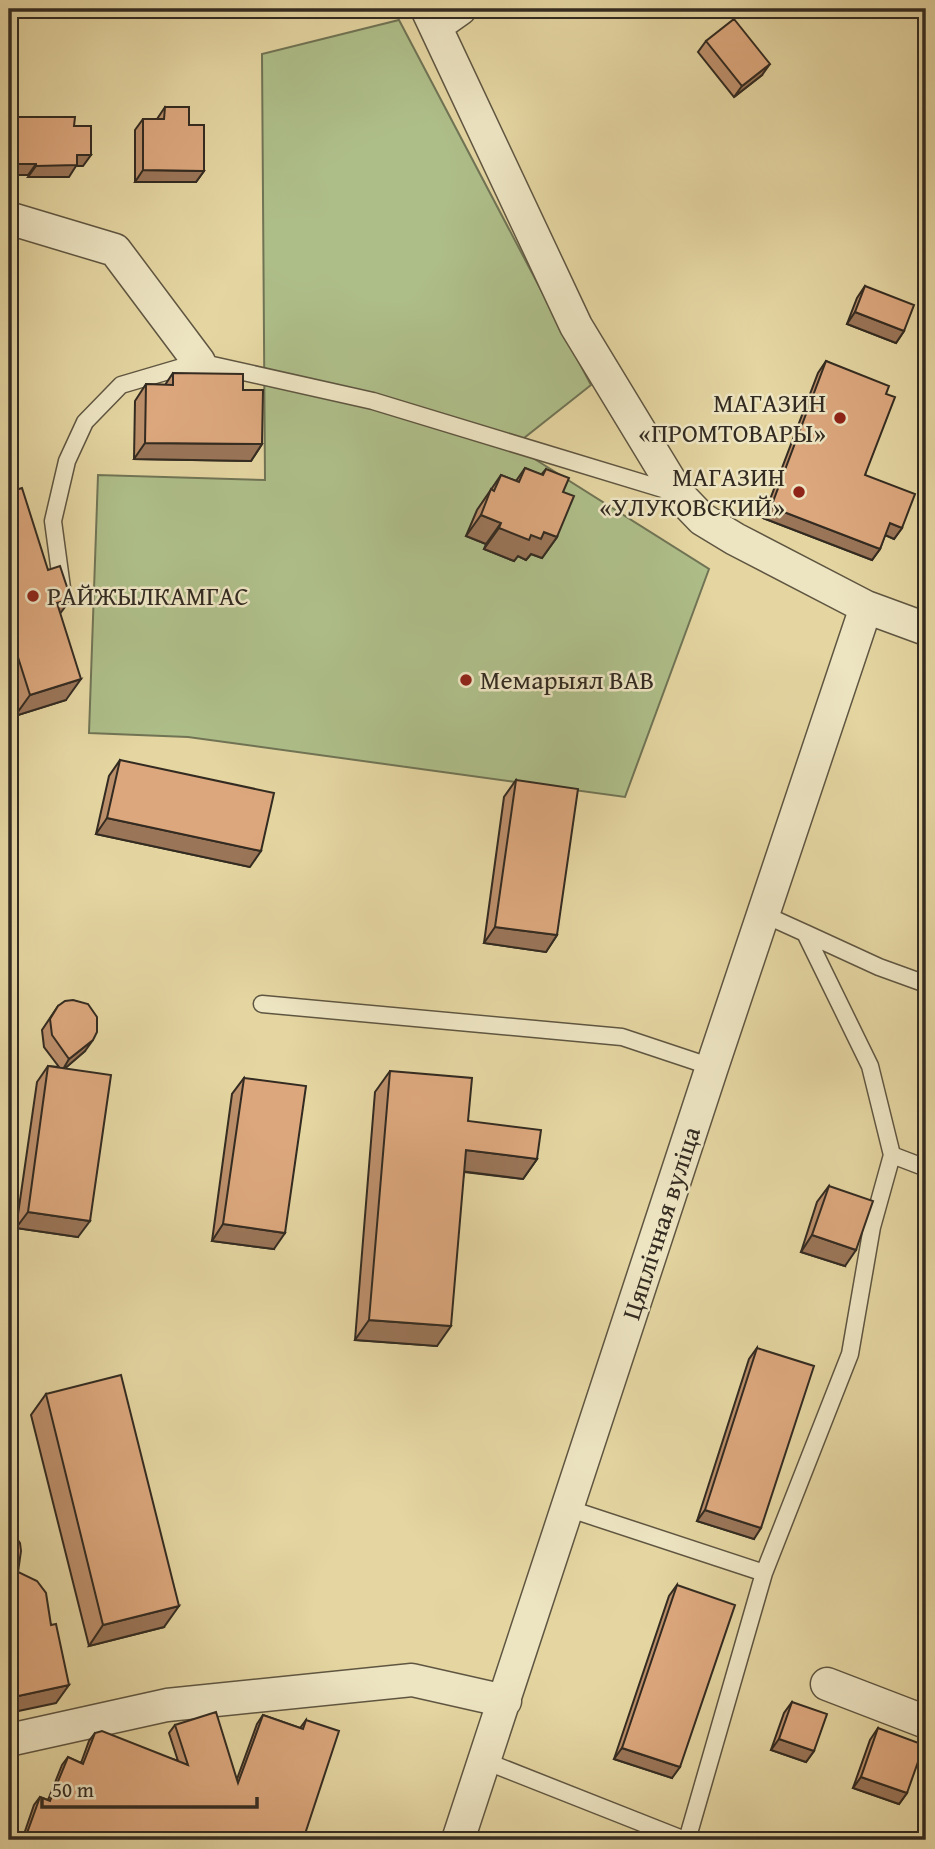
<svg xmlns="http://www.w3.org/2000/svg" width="935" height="1849" viewBox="0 0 935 1849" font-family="'Gentium Book Plus',serif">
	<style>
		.green { fill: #aebe89; stroke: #707455; stroke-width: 2 }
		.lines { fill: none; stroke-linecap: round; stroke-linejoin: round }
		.lane-casing { stroke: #5f5641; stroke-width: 19 }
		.street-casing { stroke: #5f5641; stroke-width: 35 }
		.lane { stroke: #ede4c2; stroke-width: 16 }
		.street { stroke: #ede4c2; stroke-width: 32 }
		.wall { fill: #bd906c; stroke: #332b21; stroke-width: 2 }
		.shaded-wall { fill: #9a7558; stroke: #332b21; stroke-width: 2 }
		.building { fill: #dca77d; stroke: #332b21; stroke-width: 2 }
		.poi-dot { fill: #8f2418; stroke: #ede4c2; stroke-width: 2.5 }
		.labels { text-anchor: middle; stroke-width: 5; stroke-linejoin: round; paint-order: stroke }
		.poi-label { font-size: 26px; fill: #332b21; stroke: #ede4c2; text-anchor: end }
		.street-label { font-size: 26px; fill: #332b21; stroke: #ede4c2 }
	</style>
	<rect width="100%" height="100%" fill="#e4d5a1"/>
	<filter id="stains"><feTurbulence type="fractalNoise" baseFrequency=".00286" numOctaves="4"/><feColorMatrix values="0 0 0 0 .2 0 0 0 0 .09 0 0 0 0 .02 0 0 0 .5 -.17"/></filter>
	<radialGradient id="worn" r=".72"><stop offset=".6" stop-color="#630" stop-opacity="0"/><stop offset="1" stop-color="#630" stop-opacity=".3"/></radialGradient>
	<path class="green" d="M 399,20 L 591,385 L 514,446 L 709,569 L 625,797 L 188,737 L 89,733 L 98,475 L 265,480 L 262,54 Z"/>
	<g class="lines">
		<defs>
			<path id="lane" d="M 62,588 L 53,521 L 67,461 L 85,422 L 121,385 L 199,362 L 373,401 L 676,493
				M 805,933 L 879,967 L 926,984
				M 262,1004 L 622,1037 L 712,1067
				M 892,1155 L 926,1168
				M 567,1508 L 764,1573
				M 485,1761 L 685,1840
				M 687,1840 L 764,1573 L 850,1354 L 872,1227 L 892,1155 L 870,1066 L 805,933 L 763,914"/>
			<path id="street" d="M 427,9 L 576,326 L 678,494 L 702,519 L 735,539 L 866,607 L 926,629
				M 436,26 L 460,9
				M 9,220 L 15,220 L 115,250 L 199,362
				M 827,1684 L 926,1722
				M 9,1740 L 167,1705 L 412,1680 L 505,1701
				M 458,1840 L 712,1067 L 866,607"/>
		</defs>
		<use href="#lane" class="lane-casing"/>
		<use href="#street" class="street-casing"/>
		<use href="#lane" class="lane"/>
		<use href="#street" class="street"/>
	</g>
	<path class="wall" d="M 706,41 L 762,75 L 734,97 L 698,52 Z
		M 165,107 L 204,171 L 196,182 L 135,182 L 135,130 L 143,119 L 157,119 Z
		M 865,286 L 904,331 L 896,343 L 847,324 L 857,298 Z
		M 826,361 L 886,394 L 865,475 L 902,528 L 894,539 L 885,535 L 880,549 L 872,560 L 763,518 L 818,373 Z
		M 173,373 L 243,390 L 262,444 L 251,461 L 134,459 L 135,401 L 146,384 L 165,385 Z
		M 525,468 L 541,475 L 546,469 L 563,492 L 557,537 L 542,558 L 531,554 L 526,560 L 518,556 L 514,561 L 484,549 L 486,544 L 466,536 L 477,510 L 501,475 L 516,481 Z
		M 9,492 L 60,613 L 66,700 L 15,716 L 9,695 Z
		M 120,760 L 250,867 L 96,834 L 109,776 Z
		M 516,780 L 557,935 L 546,952 L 484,943 L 504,797 Z
		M 58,1006 L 85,1051 L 65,1068 L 78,1237 L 16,1228 L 37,1082 L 48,1066 L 59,1067 L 44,1047 L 42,1030 Z
		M 390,1071 L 468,1121 L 537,1159 L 523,1179 L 464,1172 L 437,1346 L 355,1340 L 375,1092 Z
		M 244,1078 L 274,1249 L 212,1241 L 232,1094 Z
		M 829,1186 L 845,1266 L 801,1252 L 817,1202 Z
		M 757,1348 L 754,1539 L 697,1521 L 749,1359 Z
		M 46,1394 L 164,1627 L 89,1646 L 31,1415 Z
		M 677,1585 L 672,1778 L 614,1759 L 669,1596 Z
		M 792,1702 L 814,1751 L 806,1762 L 771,1750 L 784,1713 Z
		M 263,1715 L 300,1728 L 306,1720 L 303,1840 L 22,1840 L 34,1805 L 40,1797 L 48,1800 L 62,1765 L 68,1757 L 81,1763 L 89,1741 L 95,1733 L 178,1761 L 169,1733 L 175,1725 L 237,1779 L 257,1724 Z
		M 878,1728 L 907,1793 L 899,1804 L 853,1788 L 870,1740 Z"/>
	<path class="shaded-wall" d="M 770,64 L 762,75 L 734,97 L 742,86 Z
		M 77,155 L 91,155 L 83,166 L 76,166 L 69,177 L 28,177 L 36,166 Z
		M 9,164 L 36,164 L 28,175 L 9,175 Z
		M 143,170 L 204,171 L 196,182 L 135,182 Z
		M 855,312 L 904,331 L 896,343 L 847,324 Z
		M 145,443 L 262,444 L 251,461 L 134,459 Z
		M 771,507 L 880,549 L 872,560 L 763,518 Z
		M 481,515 L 501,523 L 486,544 L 466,536 Z
		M 890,523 L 902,528 L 894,539 L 883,534 Z
		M 499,528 L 531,535 L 544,532 L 557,537 L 542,558 L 531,554 L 526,560 L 518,556 L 514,561 L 484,549 Z
		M 71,599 L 56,619 L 57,603 Z
		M 81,679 L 66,700 L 15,716 L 30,695 Z
		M 107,818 L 261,851 L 250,867 L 96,834 Z
		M 495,927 L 557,935 L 546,952 L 484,943 Z
		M 93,1040 L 85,1051 L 62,1071 L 69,1059 Z
		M 466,1150 L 537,1159 L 523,1179 L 452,1170 Z
		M 28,1212 L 90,1221 L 78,1237 L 16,1228 Z
		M 223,1224 L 285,1233 L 274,1249 L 212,1241 Z
		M 812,1235 L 856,1250 L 845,1266 L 801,1252 Z
		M 369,1320 L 451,1326 L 437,1346 L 355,1340 Z
		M 705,1510 L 761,1528 L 754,1539 L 697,1521 Z
		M 179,1606 L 164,1627 L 89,1646 L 103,1625 Z
		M 69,1685 L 56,1703 L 9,1713 L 9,1698 Z
		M 779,1739 L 814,1751 L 806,1762 L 771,1750 Z
		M 622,1748 L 680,1767 L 672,1778 L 614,1759 Z
		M 861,1777 L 907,1793 L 899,1804 L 853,1788 Z
		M 27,1833 L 36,1836 L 33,1840 L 22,1840 Z"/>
	<path class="building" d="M 734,19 L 770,64 L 742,86 L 706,41 Z
		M 165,107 L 189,107 L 189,125 L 204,125 L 204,171 L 143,170 L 143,119 L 164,119 Z
		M 9,117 L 75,117 L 74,126 L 91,126 L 91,155 L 77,155 L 77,165 L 36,166 L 36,164 L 9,164 Z
		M 9,252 L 18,253 L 13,300 L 9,299 Z
		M 865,286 L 914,305 L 904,331 L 855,312 Z
		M 826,361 L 889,386 L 886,394 L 895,397 L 865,475 L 915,494 L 902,528 L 890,523 L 880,549 L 771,507 Z
		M 173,373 L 243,374 L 243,390 L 263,390 L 262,444 L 145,443 L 146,384 L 173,385 Z
		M 525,468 L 543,475 L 546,469 L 569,478 L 563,492 L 574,496 L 557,537 L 544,532 L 541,539 L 531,535 L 529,540 L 499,528 L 501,523 L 481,515 L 491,489 L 494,491 L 501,475 L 519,482 Z
		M 22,488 L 48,570 L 60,566 L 71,599 L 57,603 L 81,679 L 30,695 L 9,629 L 9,492 Z
		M 120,760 L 274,793 L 261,851 L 107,818 Z
		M 516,780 L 578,789 L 557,935 L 495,927 Z
		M 73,1000 L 88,1004 L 97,1017 L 97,1032 L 93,1040 L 69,1059 L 52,1035 L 50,1019 L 58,1006 L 65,1001 Z
		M 48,1066 L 111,1075 L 90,1221 L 28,1212 Z
		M 390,1071 L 472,1078 L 468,1121 L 541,1130 L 537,1159 L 466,1150 L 451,1326 L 369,1320 Z
		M 244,1078 L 306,1086 L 285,1233 L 223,1224 Z
		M 829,1186 L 873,1201 L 856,1250 L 812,1235 Z
		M 757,1348 L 814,1366 L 761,1528 L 705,1510 Z
		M 121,1375 L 179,1606 L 103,1625 L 46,1394 Z
		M 9,1529 L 11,1530 L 20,1543 L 21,1551 L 18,1572 L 37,1581 L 46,1593 L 51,1625 L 56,1624 L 69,1685 L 9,1698 Z
		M 677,1585 L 735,1605 L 680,1767 L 622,1748 Z
		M 792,1702 L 827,1714 L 814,1751 L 779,1739 Z
		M 216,1712 L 238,1783 L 263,1715 L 303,1729 L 306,1720 L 339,1731 L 303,1840 L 35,1840 L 36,1836 L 27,1833 L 40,1797 L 50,1801 L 68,1757 L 83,1764 L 95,1733 L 102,1731 L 188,1765 L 175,1725 Z
		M 878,1728 L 924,1745 L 907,1793 L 861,1777 Z"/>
	<g class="poi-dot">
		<circle cx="840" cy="418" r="7"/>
		<circle cx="799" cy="492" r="7"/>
		<circle cx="33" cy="596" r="7"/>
		<circle cx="466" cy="680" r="7"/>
	</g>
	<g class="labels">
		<g class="poi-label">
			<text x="826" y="412">МАГАЗИН<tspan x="826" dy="30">«ПРОМТОВАРЫ»</tspan></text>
			<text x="785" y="486">МАГАЗИН<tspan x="785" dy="30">«УЛУКОВСКИЙ»</tspan></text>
			<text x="47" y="605" text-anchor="start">РАЙЖЫЛКАМГАС</text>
			<text x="480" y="689" text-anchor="start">Мемарыял ВАВ</text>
		</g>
		<g class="street-label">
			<text transform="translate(661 1223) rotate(-72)" y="9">Цяплічная вуліца</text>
		</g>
	</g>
	<rect width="935" height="1849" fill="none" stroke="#e4d5a1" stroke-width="35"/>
	<rect x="10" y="10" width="914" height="1828" fill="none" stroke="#332b21" stroke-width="3.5"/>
	<rect x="18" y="18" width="900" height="1814" fill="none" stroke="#332b21" stroke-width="2"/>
	<path d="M42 1797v10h215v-10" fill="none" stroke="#332b21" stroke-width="3.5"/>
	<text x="52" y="1797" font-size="21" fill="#332b21" stroke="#ede4c2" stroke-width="5" paint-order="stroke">50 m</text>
	<rect width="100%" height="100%" filter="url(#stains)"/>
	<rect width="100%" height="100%" fill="url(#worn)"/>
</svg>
